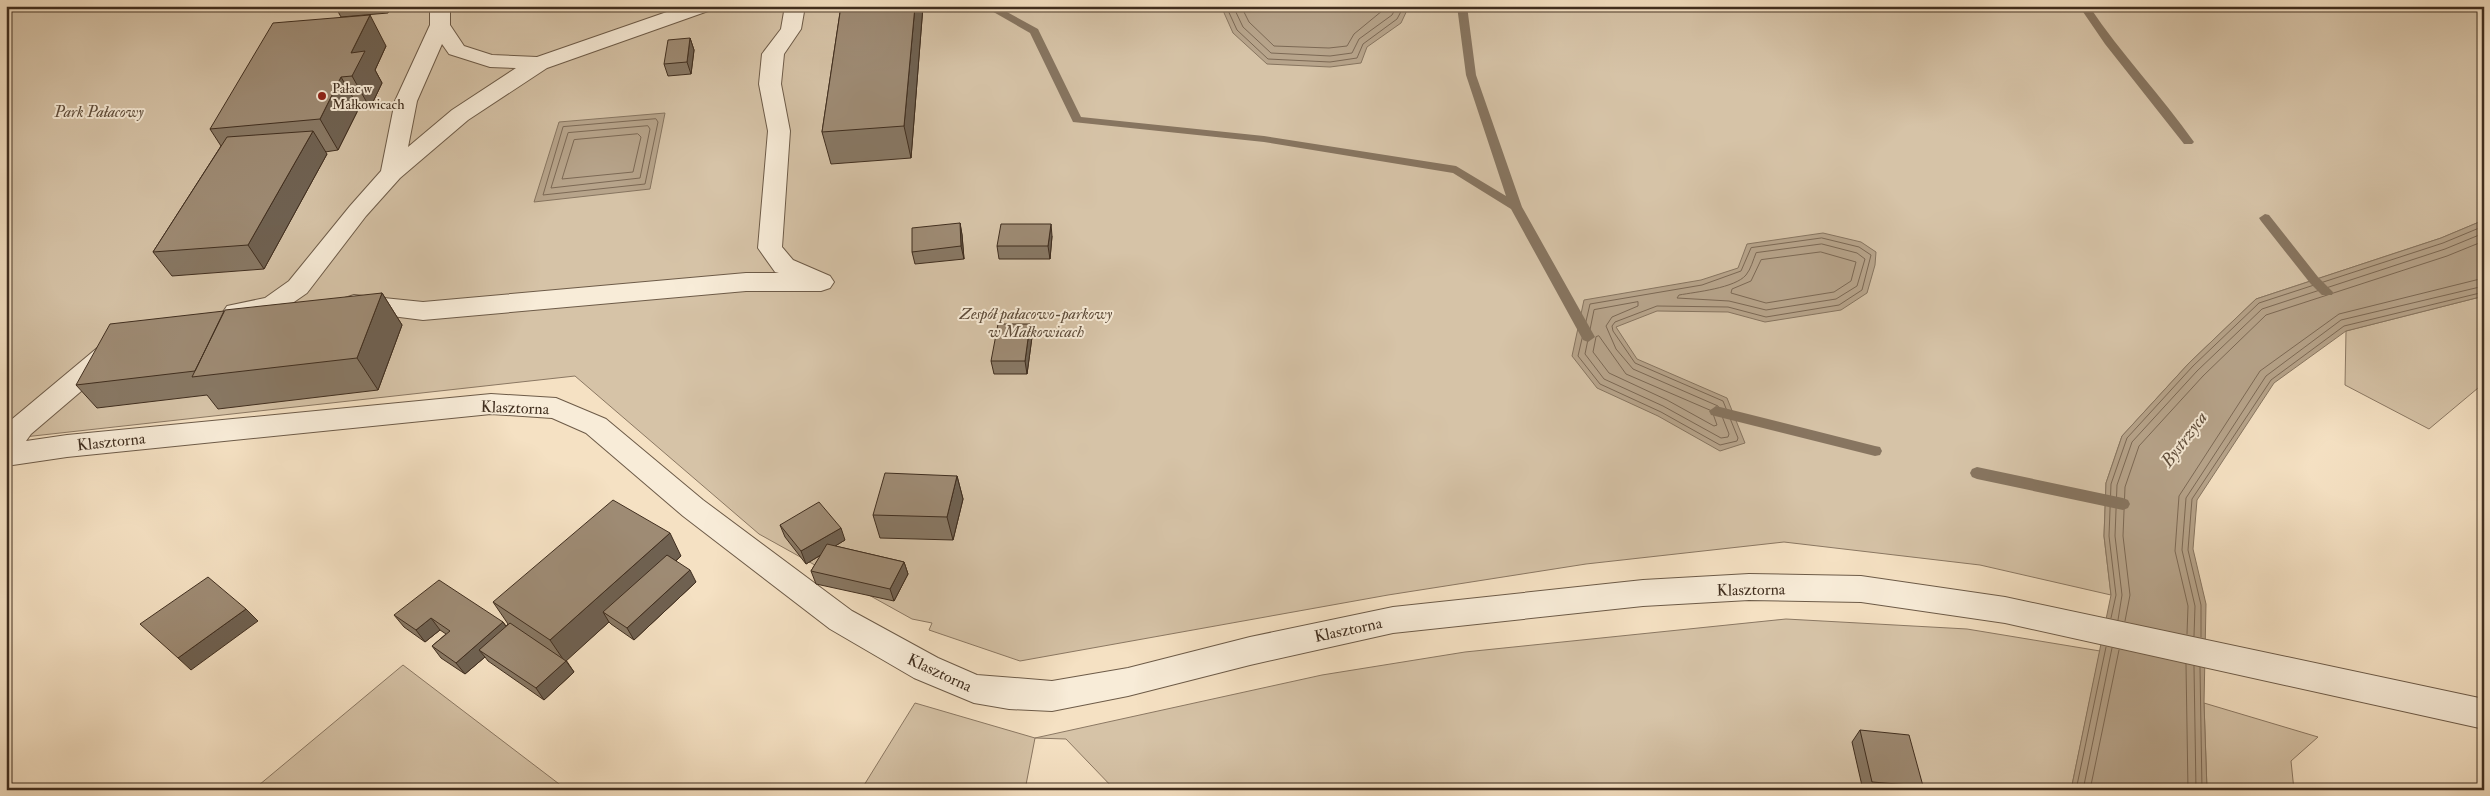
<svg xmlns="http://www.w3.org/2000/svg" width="2490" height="796" viewBox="0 0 2490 796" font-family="'IM FELL Double Pica',serif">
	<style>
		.green { fill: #d6c3a7; stroke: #8b7863 }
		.water { fill: #b7a48b; stroke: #877560 }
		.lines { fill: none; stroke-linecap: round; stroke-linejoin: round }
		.shore { stroke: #7c6955; stroke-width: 1 }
		.stream { fill: #877560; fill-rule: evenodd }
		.minor-casing { stroke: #6d5b48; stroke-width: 2 }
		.minor { fill: #f8ecd8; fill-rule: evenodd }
		.wall { fill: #887864; stroke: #402e1f }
		.shaded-wall { fill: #6f6151; stroke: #402e1f }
		.building { fill: #9e8b74; stroke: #402e1f }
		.poi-dot { fill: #8f2418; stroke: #f8ecd8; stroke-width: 2 }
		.labels { text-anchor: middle; stroke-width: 4; stroke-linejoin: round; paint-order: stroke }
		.far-poi-label { font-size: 14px; fill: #402e1f; stroke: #f8ecd8; text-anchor: start }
		.park-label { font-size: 16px; font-style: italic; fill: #5e4c3a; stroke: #f8ecd8 }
		.street-label { font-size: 16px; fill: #402e1f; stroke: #f8ecd8 }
		.water-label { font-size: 18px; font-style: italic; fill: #5e4c3a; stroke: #f8ecd8 }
	</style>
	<rect width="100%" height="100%" fill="#f5e1c3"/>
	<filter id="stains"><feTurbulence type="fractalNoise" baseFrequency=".004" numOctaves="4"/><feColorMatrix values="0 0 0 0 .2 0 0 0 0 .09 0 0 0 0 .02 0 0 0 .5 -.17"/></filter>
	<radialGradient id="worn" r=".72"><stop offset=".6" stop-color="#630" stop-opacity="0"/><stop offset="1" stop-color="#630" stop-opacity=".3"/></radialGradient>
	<path class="green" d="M 6,6 L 2484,6 L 2484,220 L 2441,238 L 2256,299 L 2189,363 L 2122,436 L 2106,483 L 2104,536 L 2111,595 L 1980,565 L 1784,542 L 1586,564 L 1388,595 L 1020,661 L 929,630 L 932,623 L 912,619 L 759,534 L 575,376 L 6,439 Z
		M 2484,296 L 2484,383 L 2429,429 L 2345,385 L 2346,331 Z
		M 1786,619 L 1967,629 L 2100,651 L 2071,790 L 1115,790 L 1066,739 L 1035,738 L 1025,790 L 861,790 L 915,703 L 1035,738 L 1322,675 L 1465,652 Z
		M 403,665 L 567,790 L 253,790 Z
		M 2204,703 L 2318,737 L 2291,761 L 2294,790 L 2207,790 Z"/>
	<path class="water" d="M 1221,6 L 1409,6 L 1401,23 L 1367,47 L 1361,63 L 1330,67 L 1267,64 L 1233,33 Z
		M 665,113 L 650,189 L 534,202 L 559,122 Z
		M 2484,220 L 2484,296 L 2346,331 L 2274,383 L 2197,500 L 2193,549 L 2206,604 L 2204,703 L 2207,790 L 2071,790 L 2111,595 L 2104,536 L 2106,483 L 2122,436 L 2189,363 L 2256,299 L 2441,238 Z
		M 1823,233 L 1861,242 L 1876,252 L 1875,265 L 1867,293 L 1841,310 L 1765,322 L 1728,312 L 1657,311 L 1616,327 L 1637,359 L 1727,398 L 1745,443 L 1720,451 L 1658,416 L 1597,388 L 1572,356 L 1584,300 L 1701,280 L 1738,268 L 1747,244 Z"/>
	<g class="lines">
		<path class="shore" d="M 1226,6 L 1237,30 L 1268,59 L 1330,62 L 1357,58 L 1363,44 L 1397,19 L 1404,6
			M 1233,6 L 1243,27 L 1271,53 L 1330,56 L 1352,53 L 1359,39 L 1392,15 L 1397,6
			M 1241,6 L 1249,22 L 1274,46 L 1329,48 L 1347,46 L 1354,34 L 1388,6
			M 656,119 L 658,122 L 645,184 L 543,195 L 563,127 Z
			M 648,126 L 650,129 L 640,178 L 551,188 L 568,133 Z
			M 638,134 L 641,137 L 633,172 L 562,179 L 574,140 Z
			M 1822,238 L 1859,247 L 1871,255 L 1862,290 L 1839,305 L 1766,317 L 1728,307 L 1657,306 L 1615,322 L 1612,326 L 1613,331 L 1635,363 L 1723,401 L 1738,438 L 1737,441 L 1720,445 L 1661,412 L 1600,384 L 1578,356 L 1590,304 L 1702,285 L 1741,271 L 1751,248 Z
			M 1822,244 L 1857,253 L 1865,259 L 1857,286 L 1836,299 L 1766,310 L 1729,301 L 1677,298 L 1679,295 C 1696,292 1735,288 1746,275 C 1751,269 1753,260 1756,253 Z
			M 1821,252 L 1856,262 L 1851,281 L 1834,292 L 1766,303 L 1731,293 L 1732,289 L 1751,281 L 1761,260 Z
			M 1638,302 L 1638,306 L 1612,317 L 1606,326 L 1616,349 L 1633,369 L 1718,406 L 1729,434 L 1728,437 L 1721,438 L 1663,406 L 1604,379 L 1585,354 L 1594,310 Z
			M 1599,336 L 1626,374 L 1712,411 L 1717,425 L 1714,426 L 1667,400 L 1609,373 L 1593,352 L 1596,337 Z
			M 2111,618 L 2116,595 L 2109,536 L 2111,484 L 2127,438 L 2193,366 L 2259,303 L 2443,243 L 2484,226
			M 2118,620 L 2122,595 L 2115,536 L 2117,485 L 2132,442 L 2197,371 L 2262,309 L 2445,249 L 2484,233
			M 2125,621 L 2130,595 L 2123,536 L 2125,487 L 2139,446 L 2203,376 L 2266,315 L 2447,256 L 2484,241
			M 2187,634 L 2188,606 L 2175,551 L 2179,496 L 2260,371 L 2339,314 L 2484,278
			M 2194,636 L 2195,606 L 2182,550 L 2186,498 L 2266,376 L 2341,320 L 2484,286
			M 2201,637 L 2201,605 L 2188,550 L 2192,499 L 2271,380 L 2344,326 L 2484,292
			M 2186,664 L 2188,790
			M 2194,666 L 2196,790
			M 2200,667 L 2202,790
			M 2076,790 L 2106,647
			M 2083,790 L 2112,648
			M 2090,790 L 2119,650"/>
		<path class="stream" d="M 983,6 L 996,6 L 1038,29 L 1081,117 L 1264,136 L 1456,166 L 1506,196 L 1466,75 L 1457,6 L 1467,6 L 1476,75 L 1522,207 L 1595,337 L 1588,342 L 1583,340 L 1511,209 L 1453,173 L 1264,142 L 1073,122 L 1030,33 Z
			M 2079,6 L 2089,6 C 2121,54 2161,95 2194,142 L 2192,144 L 2184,144 L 2105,44 Z
			M 2265,214 L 2269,215 L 2318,277 L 2333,292 L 2332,295 L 2322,295 L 2310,283 L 2261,221 L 2259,218 Z
			M 1716,406 L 1875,446 L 1880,447 L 1882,451 L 1880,455 L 1875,456 L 1711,415 L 1709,411 Z
			M 1977,467 L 2123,498 L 2128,500 L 2130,504 L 2128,508 L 2123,510 L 1977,479 L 1972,477 L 1970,473 L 1972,469 Z"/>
		<defs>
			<path id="minor" d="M 430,6 L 450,6 L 450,25 L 464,46 L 492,55 L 537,57 L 684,6 L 714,6 L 711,10 L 547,68 L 468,120 L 400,178 L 366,216 L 307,293 L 281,311 L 236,321 L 227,318 L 223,312 L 227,306 L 265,298 L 289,281 L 350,206 L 381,171 L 395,101 L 430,25 ZM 442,44 L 449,54 L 490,67 L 516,68 L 452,110 L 408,147 L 417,101 Z
				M 785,6 L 805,6 L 801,29 L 784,54 L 781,84 L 790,131 L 782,247 L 793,260 L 830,276 L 834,282 L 830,288 L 821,291 L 746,291 L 423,320 L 345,310 L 341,304 L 345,298 L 354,295 L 423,302 L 746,273 L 779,273 L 775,272 L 758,248 L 768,131 L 759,84 L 762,54 L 781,29 Z
				M 111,342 L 120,344 L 124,351 L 120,358 L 31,434 L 26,441 L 67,435 L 491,394 L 556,398 L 606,419 L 703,500 L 852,611 L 938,658 L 977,675 L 1052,681 L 1128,668 L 1250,637 L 1393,607 L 1643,580 L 1749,574 L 1861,576 L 2005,597 L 2484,699 L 2484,729 L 2005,623 L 1861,602 L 1749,600 L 1643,606 L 1393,633 L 1250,665 L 1128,696 L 1052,711 L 1009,709 L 974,703 L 914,678 L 830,629 L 683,516 L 586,433 L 552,418 L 491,414 L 67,457 L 6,466 L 6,426 L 11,420 L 102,344 Z"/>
		</defs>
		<use href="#minor" class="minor-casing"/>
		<use href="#minor" class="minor"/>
	</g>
	<path class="wall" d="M 335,6 L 391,6 L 388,13 L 341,17 Z
		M 841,6 L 923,6 L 911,158 L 831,164 L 822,132 Z
		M 690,38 L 694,50 L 691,74 L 668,76 L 664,64 Z
		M 386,46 L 375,70 L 382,83 L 370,108 L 359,108 L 338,150 L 325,152 L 327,154 L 264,269 L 172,276 L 153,252 L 221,146 L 210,129 Z
		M 960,223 L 962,235 L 964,259 L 915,264 L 912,252 Z
		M 1052,236 L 1050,259 L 999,259 L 997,246 Z
		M 382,293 L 402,325 L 378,390 L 218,409 L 207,395 L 97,408 L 76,385 Z
		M 1032,337 L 1027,374 L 994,374 L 991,361 Z
		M 957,476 L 963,499 L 953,540 L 880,538 L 873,515 Z
		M 780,525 L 845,540 L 835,546 L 904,562 L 908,574 L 894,601 L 816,584 L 811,571 L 821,555 L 806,564 L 785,537 Z
		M 681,556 L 676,561 L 696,582 L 634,640 L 611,624 L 609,622 L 566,660 L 574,672 L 544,700 L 488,661 L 485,657 L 465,674 L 441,658 L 432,646 L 446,634 L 440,630 L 425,642 L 404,627 L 394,615 L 503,622 L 506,626 L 508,624 L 493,602 Z
		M 1860,730 L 1923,786 L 1920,790 L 1863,790 L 1852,742 Z"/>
	<path class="shaded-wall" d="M 384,6 L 391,6 L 388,13 Z
		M 915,6 L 923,6 L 911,158 L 904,126 Z
		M 370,15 L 386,46 L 375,70 L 382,83 L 370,108 L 352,76 L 351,53 Z
		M 690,38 L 694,50 L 691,74 L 687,62 Z
		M 341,77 L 359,108 L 338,150 L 320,119 Z
		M 313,131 L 327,154 L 264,269 L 248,245 Z
		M 960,223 L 962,235 L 964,259 L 961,246 Z
		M 1051,224 L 1052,236 L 1050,259 L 1048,246 Z
		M 382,293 L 402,325 L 378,390 L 357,358 Z
		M 1030,324 L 1032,337 L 1027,374 L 1025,361 Z
		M 957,476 L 963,499 L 953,540 L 947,517 Z
		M 841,528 L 845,540 L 806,564 L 801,551 Z
		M 670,533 L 681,556 L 613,618 L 603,612 L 609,622 L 565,662 L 550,640 Z
		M 904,562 L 908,574 L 894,601 L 890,589 Z
		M 690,570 L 696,582 L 634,640 L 627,628 Z
		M 246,609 L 258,621 L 191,670 L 178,658 Z
		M 431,618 L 440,630 L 425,642 L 416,630 Z
		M 503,622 L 511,634 L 479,650 L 485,657 L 465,674 L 456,663 Z
		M 566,661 L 574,672 L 544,700 L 536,688 Z"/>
	<path class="building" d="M 841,6 L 915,6 L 904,126 L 822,132 Z
		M 370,15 L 351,53 L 365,51 L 352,76 L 341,77 L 320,119 L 210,129 L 273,23 Z
		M 690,38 L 687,62 L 664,64 L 668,40 Z
		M 313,131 L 248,245 L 153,252 L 227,137 Z
		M 960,223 L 961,246 L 912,252 L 912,228 Z
		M 1001,224 L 1051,224 L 1048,246 L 997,246 Z
		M 382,293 L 357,358 L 192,377 L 225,310 Z
		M 224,311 L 195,371 L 76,385 L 110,324 Z
		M 998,324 L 1030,324 L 1025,361 L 991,361 Z
		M 885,473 L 957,476 L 947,517 L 873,515 Z
		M 613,500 L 670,533 L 550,640 L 493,602 Z
		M 819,502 L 841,528 L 801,551 L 780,525 Z
		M 827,544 L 904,562 L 890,589 L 811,571 Z
		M 667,555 L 690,570 L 627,628 L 603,612 Z
		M 208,577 L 246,609 L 178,658 L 140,624 Z
		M 439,580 L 503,622 L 456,663 L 432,646 L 450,631 L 431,618 L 416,630 L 394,615 Z
		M 510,623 L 566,661 L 536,688 L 479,650 Z
		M 1860,730 L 1909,735 L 1923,786 L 1872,782 Z"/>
	<circle class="poi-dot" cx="322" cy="96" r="5"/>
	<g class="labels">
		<g class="far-poi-label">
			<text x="332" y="93">Pałac w<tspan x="332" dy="16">Małkowicach</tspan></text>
		</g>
		<g class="park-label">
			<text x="99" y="117">Park Pałacowy</text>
			<text x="1036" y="319">Zespół pałacowo-parkowy<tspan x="1036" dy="18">w Małkowicach</tspan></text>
		</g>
		<g class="street-label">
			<text transform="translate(515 407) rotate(2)" y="6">Klasztorna</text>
			<text transform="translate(111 441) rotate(-6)" y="6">Klasztorna</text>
			<text transform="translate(1751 589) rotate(-1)" y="6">Klasztorna</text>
			<text transform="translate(1348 629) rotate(-12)" y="6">Klasztorna</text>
			<text transform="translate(940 672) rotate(25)" y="6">Klasztorna</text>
		</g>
		<g class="water-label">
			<text transform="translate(2184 439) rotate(-53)" y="6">Bystrzyca</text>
		</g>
	</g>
	<rect width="2490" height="796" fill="none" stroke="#f5e1c3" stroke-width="25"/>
	<rect x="8" y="8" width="2475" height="781" fill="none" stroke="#402e1f" stroke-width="2.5"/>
	<rect x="12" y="12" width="2465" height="771" fill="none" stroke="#402e1f"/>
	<rect width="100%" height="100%" filter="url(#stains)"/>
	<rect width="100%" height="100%" fill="url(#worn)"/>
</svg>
